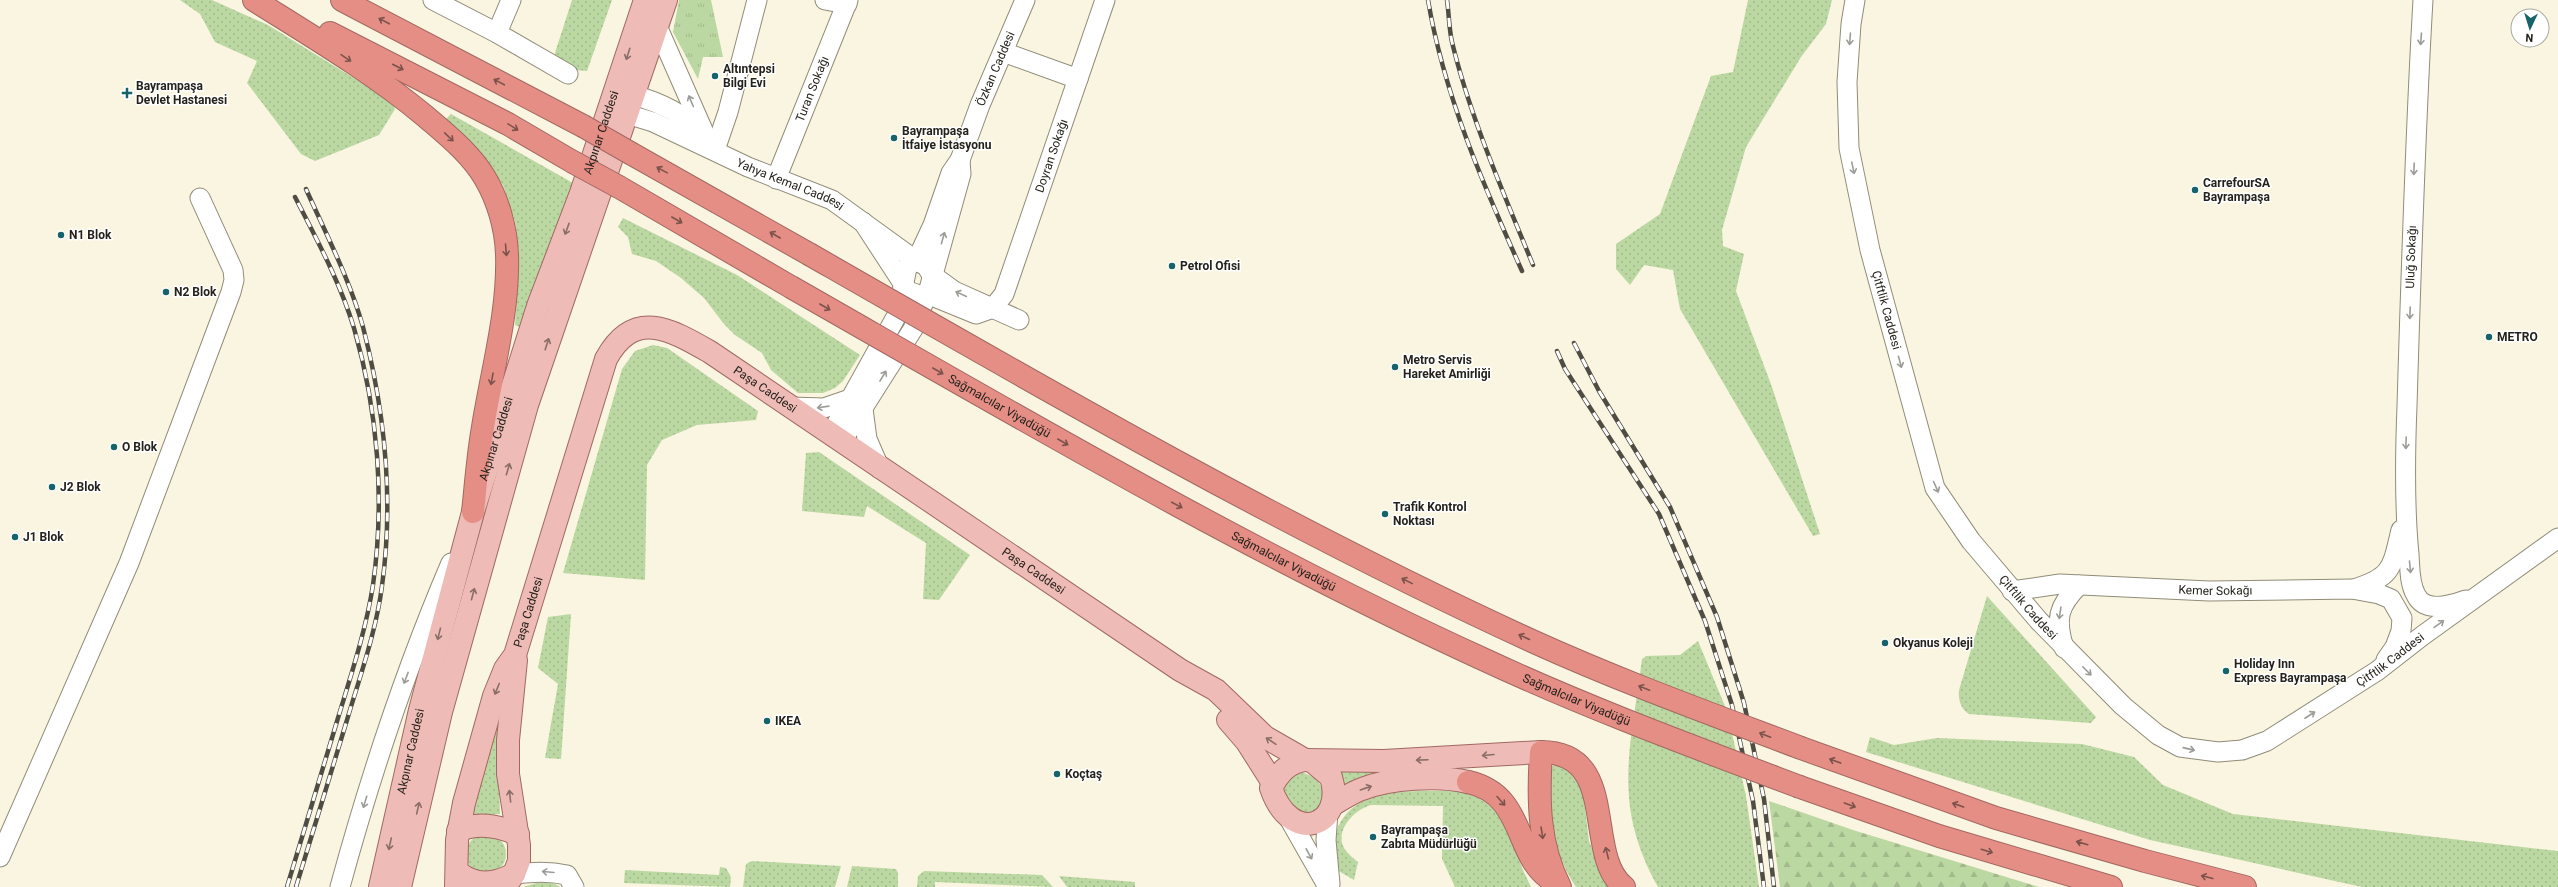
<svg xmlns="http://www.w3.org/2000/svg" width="2558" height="887" viewBox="0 0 2558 887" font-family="Roboto,sans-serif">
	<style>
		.grass { fill: url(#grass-dots) }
		.forest { fill: url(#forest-firs) }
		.park { fill: url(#park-tufts) }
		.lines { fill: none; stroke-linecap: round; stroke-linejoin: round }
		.minor-casing { stroke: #908c79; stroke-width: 21 }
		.major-casing { stroke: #a16861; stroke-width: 24 }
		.highway-casing { stroke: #a16861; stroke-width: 24 }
		.minor { stroke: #fff; stroke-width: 19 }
		.major { stroke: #efbbb6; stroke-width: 22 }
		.highway { stroke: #e58e86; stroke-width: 22 }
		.rail-casing { stroke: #4f4d43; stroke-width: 4.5 }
		.rail { stroke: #fff; stroke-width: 3; stroke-dasharray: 9; stroke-linecap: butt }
		.highway-bridge-casing { stroke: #a16861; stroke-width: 24; stroke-linecap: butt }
		.highway-bridge { stroke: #e58e86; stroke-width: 22 }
		.oneway { stroke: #7b534b }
		.oneway2 { stroke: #9c9c98 }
		.oneway3 { stroke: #8a6e68 }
		.poi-dot { fill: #16646a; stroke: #fff; stroke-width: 1.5 }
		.labels { text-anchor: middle; stroke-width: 3; stroke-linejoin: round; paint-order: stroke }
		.street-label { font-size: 12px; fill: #24221b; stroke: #fff }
		.poi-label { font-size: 12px; font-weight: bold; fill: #24221b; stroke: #fff; text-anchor: start }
	</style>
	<defs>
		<pattern id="grass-dots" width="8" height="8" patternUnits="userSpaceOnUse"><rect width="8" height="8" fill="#bcd8a2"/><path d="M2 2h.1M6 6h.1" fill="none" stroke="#a1b98b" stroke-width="1.8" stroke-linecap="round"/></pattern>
		<pattern id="forest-firs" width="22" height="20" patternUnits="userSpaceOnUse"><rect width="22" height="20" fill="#bcd8a2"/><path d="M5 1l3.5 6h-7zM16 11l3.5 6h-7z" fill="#a1b98b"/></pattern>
		<pattern id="park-tufts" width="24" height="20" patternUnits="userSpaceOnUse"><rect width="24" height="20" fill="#bcd8a2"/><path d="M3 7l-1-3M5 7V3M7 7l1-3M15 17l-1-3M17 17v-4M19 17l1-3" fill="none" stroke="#a1b98b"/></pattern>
	</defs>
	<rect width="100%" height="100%" fill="#faf5e0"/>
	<path class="grass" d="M 180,0 L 212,0 L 268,25 L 391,101 L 395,109 L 379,135 L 315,161 L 301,154 L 247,83 L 257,61 L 215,42 L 200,14 Z
		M 572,0 L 612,0 L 587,71 L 565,69 L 554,56 Z
		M 1748,0 L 1832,0 L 1826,24 L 1801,57 L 1746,147 L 1722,230 L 1723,246 L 1744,254 L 1736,291 L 1772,387 L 1820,534 L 1813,536 L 1680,309 L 1673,270 L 1644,265 L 1630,285 L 1616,269 L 1616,244 L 1660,214 L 1711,76 L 1733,72 Z
		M 451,114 L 573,183 L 523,328 L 515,325 L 519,253 L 515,221 L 503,185 L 446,119 Z
		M 623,218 L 737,275 L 860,355 L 843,381 L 835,388 L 823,393 L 798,393 L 771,370 L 762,353 L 735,335 L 724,324 L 704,298 L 681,278 L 656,261 L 632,254 L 628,237 L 618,227 Z
		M 653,345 L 667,348 L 758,411 L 756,420 L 697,425 L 662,440 L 647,465 L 645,580 L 563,573 L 622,369 L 635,351 Z
		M 819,452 L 970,555 L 939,600 L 923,599 L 926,543 L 867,506 L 864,517 L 802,511 L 806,453 Z
		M 1987,596 L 2096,717 L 2091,723 L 1969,714 C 1961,709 1958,700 1959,690 Z
		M 571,614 L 561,759 L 545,758 L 558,684 L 538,668 L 548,617 Z
		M 1698,641 L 1727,711 L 1746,796 L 1759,887 L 1658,887 C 1611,803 1631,748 1642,659 L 1646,656 L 1680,655 Z
		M 503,705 L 498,754 L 500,814 L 469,816 Z
		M 1870,737 L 1894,745 L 1937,738 L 2082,744 L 2134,757 L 2163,785 L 2233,814 L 2558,851 L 2558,887 L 2362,887 L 2150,840 L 1866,752 Z
		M 1555,764 L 1570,768 L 1583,791 L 1589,841 L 1608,887 L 1576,887 C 1550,847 1548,813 1551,768 Z
		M 1379,769 L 1380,775 L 1345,787 L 1339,771 Z
		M 1303,773 C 1320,776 1334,800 1314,811 C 1309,814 1299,812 1293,812 L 1283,789 L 1290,777 Z
		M 1456,791 C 1510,800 1510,847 1531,887 L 1455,887 L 1442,859 L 1443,806 L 1372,805 C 1356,808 1334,830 1344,848 C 1347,853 1353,858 1358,862 L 1354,880 L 1337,870 C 1336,861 1332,849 1334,840 C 1346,783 1413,792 1456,791 Z
		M466 854a20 20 0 1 1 40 0a20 20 0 1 1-40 0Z
		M 752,861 L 841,866 L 835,887 L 743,887 L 746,864 Z
		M 852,866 L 896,869 L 898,873 L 898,887 L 847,887 Z
		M 720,867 L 726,868 L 731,877 L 730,887 L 624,883 L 625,870 L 719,875 Z
		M 924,871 L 1042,875 L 1053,887 L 935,882 L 935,887 L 917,887 L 918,876 Z
		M 1059,876 L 1135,882 L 1135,887 L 1067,887 Z
		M 540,882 L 553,883 L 560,887 L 523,887 Z"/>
	<path class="forest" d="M 1769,801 L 1853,830 L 2039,887 L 1780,887 Z"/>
	<path class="park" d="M 679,0 L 711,0 L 723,57 L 703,57 L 698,79 L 673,32 Z"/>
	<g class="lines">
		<defs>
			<g id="minor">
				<path d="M 433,0 L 497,33 L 568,74"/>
				<path d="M 825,0 L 847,4"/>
				<path id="s1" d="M 1855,0 L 1851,24 L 1847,82 L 1849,148 L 1870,250 L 1935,488 L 1971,541 L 2039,621 L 2123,706 L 2158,735 L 2180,747 L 2218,752 L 2242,750 L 2267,741 L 2377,671 L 2422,636 L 2558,538"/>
				<path d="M 2423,0 C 2415,135 2411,271 2407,406 C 2405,456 2404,504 2409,554 C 2410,567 2409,583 2416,595 C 2425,614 2452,605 2466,600"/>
				<path d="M 657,26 L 706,137"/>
				<path d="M 497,33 L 511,0"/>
				<path d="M 1003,52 L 1078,79"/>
				<path d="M 633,95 C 659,102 683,113 702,133"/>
				<path id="s2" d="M 627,114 L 653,122 L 748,167 L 832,200 L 915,260 L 926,266 L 932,275 L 954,291 L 1019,320"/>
				<path d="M 715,150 L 728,112 L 757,0"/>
				<path id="s3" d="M 960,160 L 980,105 L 1025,0"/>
				<path id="s4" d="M 776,179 L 848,0"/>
				<path id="s5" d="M 863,222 L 908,291 L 919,295 L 927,294 L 976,314 L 993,308 L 1004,294 L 1105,0"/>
				<path d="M 791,407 L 824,408 L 853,398"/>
				<path d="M 863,409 L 867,439 L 880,469"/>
				<path d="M 831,434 L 897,315 L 907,268 L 920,253 L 933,225 L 951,173 L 960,160 L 961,174 L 929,289 L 913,329 L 842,441"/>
				<path d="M 2354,589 C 2393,577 2392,567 2401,530"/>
				<path id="s6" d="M 2012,591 L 2060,584 L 2209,591 L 2352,589 L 2379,594 L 2391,599 L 2402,618 L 2401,631 L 2395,647 L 2386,660"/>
				<path d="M 2064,648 C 2055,619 2058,606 2079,585"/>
				<path d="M 1328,812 L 1326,840 L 1330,884"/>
				<path d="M 1290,820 L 1328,887"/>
				<path d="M 0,857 L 129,563 L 231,292 L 234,280 L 233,270 L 200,198"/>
				<path d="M 514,874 C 533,872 549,871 567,875 L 574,887"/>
				<path d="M 340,887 C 370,777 406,668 451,563"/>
			</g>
			<g id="major">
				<path d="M 1228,720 L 1247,742 L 1273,783"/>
				<path d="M 1312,761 L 1331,777 C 1346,826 1291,847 1271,788 C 1279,773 1287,763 1305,760 L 1384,761 L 1541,752"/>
				<path d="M 1332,805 C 1341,800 1351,793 1362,789 C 1390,778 1439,775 1468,782"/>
				<path d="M 458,831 C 478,821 499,826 518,834"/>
				<path d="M 457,871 C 474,887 494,885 514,874"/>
				<path id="s7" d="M 380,887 L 420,710 L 473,512 L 538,306 L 581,193 L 645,0"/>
				<path d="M 400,887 L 441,712 L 527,405 L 666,0"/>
				<path id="s8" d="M 456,887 L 457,840 L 464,803 L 494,696 L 505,669 L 515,655 L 606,359 C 634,308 670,329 710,352 L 1180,670 L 1216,690 L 1265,737 L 1305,760"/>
				<path d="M 505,887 L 514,874 L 519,861 L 519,845 L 508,774 L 508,740 L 516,660"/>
			</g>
			<path id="highway" d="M 254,0 C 313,37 372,72 425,116 C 447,135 470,153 485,178 C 498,200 506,228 507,254 C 509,312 492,370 483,427 C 478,455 476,484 473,512
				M 342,0 L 583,126
				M 330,33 L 508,124 L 573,162
				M 632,154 L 809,254
				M 619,187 L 791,287
				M 1801,748 L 1996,818 L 2145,861 L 2245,887
				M 1468,782 C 1525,794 1514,855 1550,879
				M 1800,787 L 1939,836 L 2111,887
				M 1560,887 C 1538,844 1538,799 1541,752 C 1621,752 1583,855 1624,887"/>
		</defs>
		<use href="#minor" class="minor-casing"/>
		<use href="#major" class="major-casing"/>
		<use href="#highway" class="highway-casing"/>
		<use href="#minor" class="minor"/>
		<use href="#major" class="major"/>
		<use href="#highway" class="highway"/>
		<defs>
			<path id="rail" d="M 1428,0 C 1444,95 1483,184 1522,271
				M 1447,0 C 1449,14 1449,29 1452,42 C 1470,117 1504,194 1533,265
				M 1574,343 L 1599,391 L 1670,507 L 1717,617 L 1744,703 L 1764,799 L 1774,887
				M 1557,351 L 1565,369 L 1659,514 L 1705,621 L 1732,705 L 1753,801 L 1764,887
				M 287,887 C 304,831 321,774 338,718 C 351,675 366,630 373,585 C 385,500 378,411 354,328 C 340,282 317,240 295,197
				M 296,887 C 313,831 330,776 347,720 C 360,676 376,632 382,586 C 394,499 385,412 363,327 C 350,280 326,234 306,189"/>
		</defs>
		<use href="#rail" class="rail-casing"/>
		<use href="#rail" class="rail"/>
		<defs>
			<g id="highway-bridge">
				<path d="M 583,126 L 632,154"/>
				<path d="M 573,162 L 619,187"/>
				<path d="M 809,254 C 1046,390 1283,527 1532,641 C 1620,681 1711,714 1801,748"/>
				<path id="s9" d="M 791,287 C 1019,417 1246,551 1485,660 C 1588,708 1694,747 1800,787"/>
			</g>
		</defs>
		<use href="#highway-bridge" class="highway-bridge-casing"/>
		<use href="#highway-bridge" class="highway-bridge"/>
	</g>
	<defs><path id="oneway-shaft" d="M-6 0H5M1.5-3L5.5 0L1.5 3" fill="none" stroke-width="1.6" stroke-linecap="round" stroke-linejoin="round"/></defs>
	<g class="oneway">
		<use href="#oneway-shaft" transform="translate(384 21) rotate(-152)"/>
		<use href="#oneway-shaft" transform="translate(346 58) rotate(34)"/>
		<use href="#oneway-shaft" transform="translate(398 67) rotate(27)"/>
		<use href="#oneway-shaft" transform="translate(499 82) rotate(-152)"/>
		<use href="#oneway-shaft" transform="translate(513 127) rotate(32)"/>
		<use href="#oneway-shaft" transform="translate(449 137) rotate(44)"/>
		<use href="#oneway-shaft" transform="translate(662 170) rotate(-151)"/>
		<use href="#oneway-shaft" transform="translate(677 220) rotate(30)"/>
		<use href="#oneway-shaft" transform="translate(775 235) rotate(-150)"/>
		<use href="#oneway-shaft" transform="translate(506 250) rotate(85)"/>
		<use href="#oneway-shaft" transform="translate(825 307) rotate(30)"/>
		<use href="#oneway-shaft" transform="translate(938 371) rotate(30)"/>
		<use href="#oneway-shaft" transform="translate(492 379) rotate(100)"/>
		<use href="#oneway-shaft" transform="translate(1063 442) rotate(30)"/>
		<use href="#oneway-shaft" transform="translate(1177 505) rotate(28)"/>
		<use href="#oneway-shaft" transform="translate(1407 581) rotate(-154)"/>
		<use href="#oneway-shaft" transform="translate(1524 637) rotate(-155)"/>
		<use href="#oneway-shaft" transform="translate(1644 688) rotate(-158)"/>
		<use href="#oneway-shaft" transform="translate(1765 735) rotate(-159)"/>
		<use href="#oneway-shaft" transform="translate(1835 761) rotate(-160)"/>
		<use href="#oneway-shaft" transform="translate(1501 801) rotate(48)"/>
		<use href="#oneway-shaft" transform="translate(1850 805) rotate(20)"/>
		<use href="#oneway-shaft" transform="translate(1958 805) rotate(-161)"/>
		<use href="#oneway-shaft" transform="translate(1542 833) rotate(81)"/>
		<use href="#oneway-shaft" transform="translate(2082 843) rotate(-164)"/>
		<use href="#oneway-shaft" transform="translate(1987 851) rotate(17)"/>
		<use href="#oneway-shaft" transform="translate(1607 853) rotate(-104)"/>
		<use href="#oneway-shaft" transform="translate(2207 877) rotate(-166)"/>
	</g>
	<g class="oneway2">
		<use href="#oneway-shaft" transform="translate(1850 39) rotate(94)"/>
		<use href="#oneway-shaft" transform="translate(2421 39) rotate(94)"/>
		<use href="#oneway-shaft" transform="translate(691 101) rotate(-113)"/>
		<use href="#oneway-shaft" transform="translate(1853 168) rotate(78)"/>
		<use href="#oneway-shaft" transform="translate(2414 169) rotate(92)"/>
		<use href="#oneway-shaft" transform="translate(943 238) rotate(-74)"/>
		<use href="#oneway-shaft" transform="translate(961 294) rotate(-155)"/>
		<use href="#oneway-shaft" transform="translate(2410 313) rotate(92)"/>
		<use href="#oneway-shaft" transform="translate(1900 362) rotate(75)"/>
		<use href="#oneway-shaft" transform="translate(883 376) rotate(-59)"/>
		<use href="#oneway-shaft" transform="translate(823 407) rotate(172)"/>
		<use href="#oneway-shaft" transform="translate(2406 443) rotate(92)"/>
		<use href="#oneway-shaft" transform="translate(1936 487) rotate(66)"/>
		<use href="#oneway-shaft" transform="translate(2410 567) rotate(85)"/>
		<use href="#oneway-shaft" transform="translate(2060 613) rotate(99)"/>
		<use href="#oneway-shaft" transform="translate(2439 624) rotate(-35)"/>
		<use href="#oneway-shaft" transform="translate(2087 671) rotate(45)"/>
		<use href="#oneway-shaft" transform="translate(406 678) rotate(111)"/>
		<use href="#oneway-shaft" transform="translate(2310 715) rotate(-33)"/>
		<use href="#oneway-shaft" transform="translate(2189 749) rotate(13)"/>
		<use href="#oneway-shaft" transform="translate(365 802) rotate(107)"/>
		<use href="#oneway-shaft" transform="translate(1309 854) rotate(61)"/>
		<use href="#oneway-shaft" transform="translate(548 872) rotate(-175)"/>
	</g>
	<g class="oneway3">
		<use href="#oneway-shaft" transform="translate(628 54) rotate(108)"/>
		<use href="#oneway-shaft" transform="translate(567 229) rotate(110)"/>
		<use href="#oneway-shaft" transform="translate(547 344) rotate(-72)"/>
		<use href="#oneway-shaft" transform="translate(508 469) rotate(-74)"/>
		<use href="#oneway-shaft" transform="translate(473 594) rotate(-75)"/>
		<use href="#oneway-shaft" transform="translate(439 634) rotate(104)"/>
		<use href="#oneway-shaft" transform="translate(497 689) rotate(112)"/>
		<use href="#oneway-shaft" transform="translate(1271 741) rotate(-146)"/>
		<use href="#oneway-shaft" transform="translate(1488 755) rotate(175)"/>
		<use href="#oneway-shaft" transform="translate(1422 760) rotate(178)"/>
		<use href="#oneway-shaft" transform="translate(1366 788) rotate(-19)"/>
		<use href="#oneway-shaft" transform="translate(510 796) rotate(-96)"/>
		<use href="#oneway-shaft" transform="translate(418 808) rotate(-77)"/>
		<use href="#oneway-shaft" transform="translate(390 844) rotate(102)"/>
	</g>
	<g class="poi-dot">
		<circle cx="715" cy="76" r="4"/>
		<path d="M125 87h4v4h4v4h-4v4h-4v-4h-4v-4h4z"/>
		<circle cx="894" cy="138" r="4"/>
		<circle cx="2195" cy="190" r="4"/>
		<circle cx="61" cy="235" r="4"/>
		<circle cx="1172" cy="266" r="4"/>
		<circle cx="166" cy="292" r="4"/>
		<circle cx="2489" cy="337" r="4"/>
		<circle cx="1395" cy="367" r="4"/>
		<circle cx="114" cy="447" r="4"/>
		<circle cx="52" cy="487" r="4"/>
		<circle cx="1385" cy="514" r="4"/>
		<circle cx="15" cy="537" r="4"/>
		<circle cx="1885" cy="643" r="4"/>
		<circle cx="2226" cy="671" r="4"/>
		<circle cx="767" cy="721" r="4"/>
		<circle cx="1057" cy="774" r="4"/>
		<circle cx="1373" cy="837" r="4"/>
	</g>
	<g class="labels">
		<g class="street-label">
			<text dy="4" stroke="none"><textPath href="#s3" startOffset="98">Özkan Caddesi</textPath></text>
			<text dy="4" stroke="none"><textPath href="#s4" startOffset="97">Turan Sokağı</textPath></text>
			<text dy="4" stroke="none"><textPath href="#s7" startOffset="787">Akpınar Caddesi</textPath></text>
			<text dy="4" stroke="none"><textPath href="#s5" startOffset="337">Doyran Sokağı</textPath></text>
			<text dy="4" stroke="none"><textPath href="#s2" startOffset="178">Yahya Kemal Caddesi</textPath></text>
			<text transform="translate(2411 257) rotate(-88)" y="4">Uluğ Sokağı</text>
			<text dy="4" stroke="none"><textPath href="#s1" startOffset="315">Çitftlik Caddesi</textPath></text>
			<text dy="4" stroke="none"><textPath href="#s8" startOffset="741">Paşa Caddesi</textPath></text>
			<text dy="4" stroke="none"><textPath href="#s9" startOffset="240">Sağmalcılar Viyadüğü</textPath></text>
			<text dy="4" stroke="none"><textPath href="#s7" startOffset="463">Akpınar Caddesi</textPath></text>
			<text dy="4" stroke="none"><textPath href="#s9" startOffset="564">Sağmalcılar Viyadüğü</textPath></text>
			<text dy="4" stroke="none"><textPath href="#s8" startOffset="1065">Paşa Caddesi</textPath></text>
			<text dy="4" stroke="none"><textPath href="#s6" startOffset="204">Kemer Sokağı</textPath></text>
			<text dy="4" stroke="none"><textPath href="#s1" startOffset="651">Çitftlik Caddesi</textPath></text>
			<text dy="4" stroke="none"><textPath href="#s8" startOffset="287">Paşa Caddesi</textPath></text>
			<text dy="4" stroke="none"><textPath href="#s1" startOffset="1095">Çitftlik Caddesi</textPath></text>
			<text dy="4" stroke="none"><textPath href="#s9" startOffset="888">Sağmalcılar Viyadüğü</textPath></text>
			<text dy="4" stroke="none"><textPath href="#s7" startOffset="139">Akpınar Caddesi</textPath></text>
		</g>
		<g class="poi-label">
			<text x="723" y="73">Altıntepsi<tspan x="723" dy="14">Bilgi Evi</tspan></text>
			<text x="136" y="90">Bayrampaşa<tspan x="136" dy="14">Devlet Hastanesi</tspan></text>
			<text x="902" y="135">Bayrampaşa<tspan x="902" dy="14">İtfaiye İstasyonu</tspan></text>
			<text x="2203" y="187">CarrefourSA<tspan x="2203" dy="14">Bayrampaşa</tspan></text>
			<text x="69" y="239">N1 Blok</text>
			<text x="1180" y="270">Petrol Ofisi</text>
			<text x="174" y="296">N2 Blok</text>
			<text x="2497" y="341">METRO</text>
			<text x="1403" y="364">Metro Servis<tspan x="1403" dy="14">Hareket Amirliği</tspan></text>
			<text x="122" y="451">O Blok</text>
			<text x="60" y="491">J2 Blok</text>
			<text x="1393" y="511">Trafik Kontrol<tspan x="1393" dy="14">Noktası</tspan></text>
			<text x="23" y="541">J1 Blok</text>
			<text x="1893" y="647">Okyanus Koleji</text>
			<text x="2234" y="668">Holiday Inn<tspan x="2234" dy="14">Express Bayrampaşa</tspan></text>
			<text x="775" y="725">IKEA</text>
			<text x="1065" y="778">Koçtaş</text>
			<text x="1381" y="834">Bayrampaşa<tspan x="1381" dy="14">Zabıta Müdürlüğü</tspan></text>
		</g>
	</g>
	<g transform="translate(2530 28) rotate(184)"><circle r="19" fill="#ffffff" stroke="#a7a7a4"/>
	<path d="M0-3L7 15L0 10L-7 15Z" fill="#16646a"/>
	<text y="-6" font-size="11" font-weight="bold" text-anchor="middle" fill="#24221b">N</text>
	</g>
</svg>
